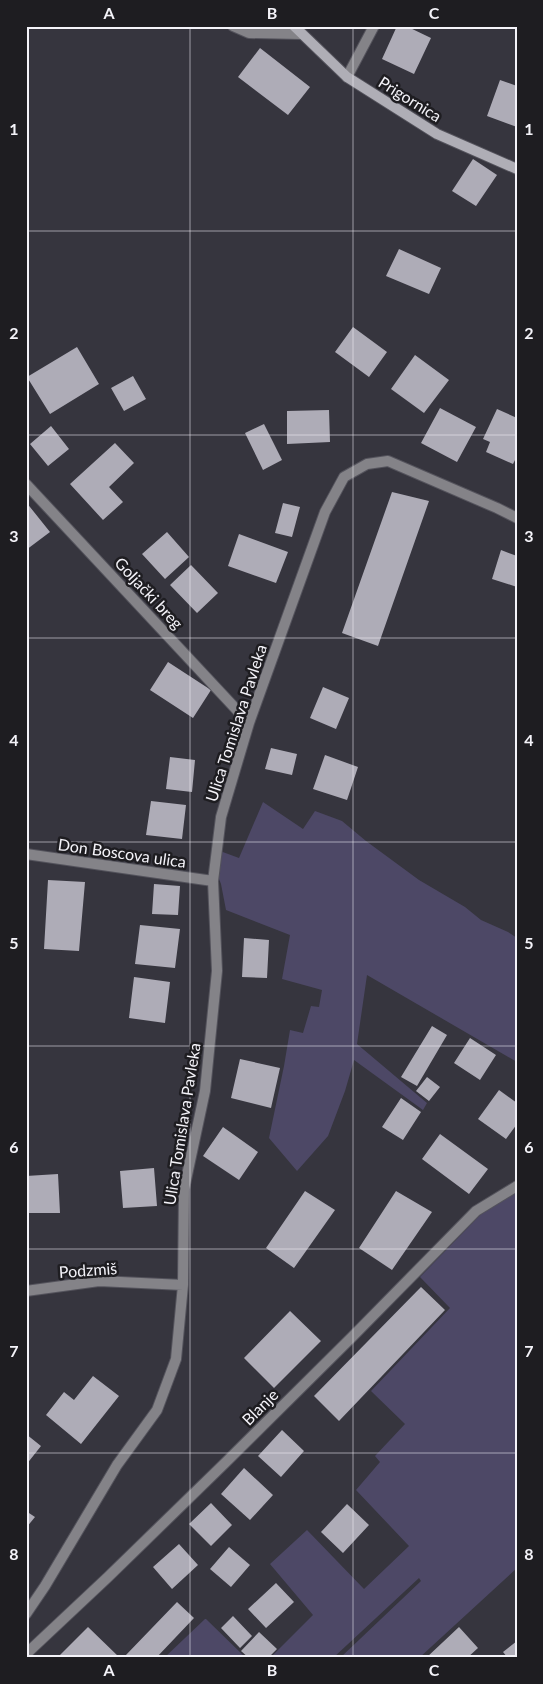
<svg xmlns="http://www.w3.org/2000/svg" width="543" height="1684" viewBox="0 0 543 1684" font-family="Lato,sans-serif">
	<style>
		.green { fill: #4d4866 }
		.building { fill: #aeacb7 }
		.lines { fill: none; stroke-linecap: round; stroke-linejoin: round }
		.street-casing { stroke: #54535c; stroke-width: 12 }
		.secondary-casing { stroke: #54535c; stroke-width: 12 }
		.street { stroke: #848388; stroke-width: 10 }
		.secondary { stroke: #afaeb6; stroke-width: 10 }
		.grid { fill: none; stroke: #f4f3f9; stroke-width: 1; stroke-opacity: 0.55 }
		.labels { text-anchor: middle; stroke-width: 5; stroke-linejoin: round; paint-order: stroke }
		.street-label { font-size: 16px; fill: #f4f3f9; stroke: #1e1d21 }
		.neatline { fill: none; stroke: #f4f3f9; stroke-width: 2 }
		.grid-label { font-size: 16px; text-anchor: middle; font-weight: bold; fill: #f4f3f9 }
	</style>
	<rect width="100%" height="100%" fill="#36353e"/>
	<path class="green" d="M 263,802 L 303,829 L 315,811 L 342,821 L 366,841 L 419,880 L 465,907 L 481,920 L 508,932 L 517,938 L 517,1062 L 367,975 L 357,1044 L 427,1103 L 423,1110 L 354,1060 L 345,1091 L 328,1136 L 297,1171 L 269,1138 L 284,1066 L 290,1030 L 303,1033 L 311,1006 L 319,1007 L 322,990 L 282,979 L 290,935 L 226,910 L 221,884 L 217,874 L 220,851 L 239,858 Z
		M 517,1193 L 517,1568 L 419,1658 L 340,1658 L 421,1581 L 419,1578 L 333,1658 L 270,1658 L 313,1615 L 270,1564 L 307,1530 L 364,1589 L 409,1546 L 356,1490 L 380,1462 L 375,1456 L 405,1424 L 371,1391 L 450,1308 L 420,1277 L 485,1210 L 510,1195 Z
		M 206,1619 L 246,1658 L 164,1658 L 205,1619 Z"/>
	<path class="building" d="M 397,26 L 406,26 L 431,38 L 414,74 L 382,59 Z
		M 260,48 L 310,87 L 288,115 L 238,77 Z
		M 500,80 L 517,86 L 517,127 L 487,116 Z
		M 473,159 L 497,175 L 476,206 L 452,191 Z
		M 399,249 L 441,268 L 429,294 L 386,276 Z
		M 353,327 L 387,352 L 369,377 L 335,352 Z
		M 77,347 L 99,384 L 50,414 L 27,377 Z
		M 415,355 L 449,380 L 424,413 L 391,389 Z
		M 133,376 L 146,399 L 124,411 L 111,388 Z
		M 440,408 L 476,427 L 457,462 L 421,443 Z
		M 497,409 L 517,418 L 517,456 L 513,464 L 486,452 L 490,442 L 483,439 Z
		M 329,410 L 330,442 L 287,444 L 287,411 Z
		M 264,424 L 282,460 L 263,470 L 245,433 Z
		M 51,426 L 69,449 L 48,466 L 30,444 Z
		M 115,443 L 134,463 L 109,487 L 123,502 L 103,520 L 70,484 Z
		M 392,492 L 429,501 L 378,646 L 342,633 Z
		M 26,502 L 50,532 L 26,550 Z
		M 283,503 L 300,507 L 292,537 L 275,533 Z
		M 167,532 L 189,557 L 165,579 L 142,554 Z
		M 239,534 L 288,552 L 276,583 L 228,566 Z
		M 501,550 L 517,556 L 517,587 L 492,579 Z
		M 191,565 L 218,593 L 197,613 L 170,585 Z
		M 168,662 L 211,690 L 193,718 L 150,690 Z
		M 323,687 L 349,698 L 336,729 L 310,718 Z
		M 271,748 L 297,754 L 292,775 L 265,769 Z
		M 325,755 L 358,767 L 347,800 L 313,789 Z
		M 170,757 L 195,760 L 192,792 L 166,789 Z
		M 151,801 L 186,805 L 182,839 L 146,835 Z
		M 48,880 L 85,882 L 79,951 L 44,949 Z
		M 154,884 L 180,886 L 178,915 L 152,914 Z
		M 140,925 L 180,929 L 175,968 L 135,964 Z
		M 244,938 L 269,940 L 267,978 L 242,977 Z
		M 134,977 L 170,982 L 165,1023 L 129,1018 Z
		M 432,1026 L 447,1035 L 417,1086 L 401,1077 Z
		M 470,1038 L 496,1055 L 480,1080 L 454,1063 Z
		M 240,1059 L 280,1068 L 271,1108 L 231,1098 Z
		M 427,1077 L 440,1087 L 429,1101 L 416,1091 Z
		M 499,1090 L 517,1103 L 517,1124 L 506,1139 L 478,1119 Z
		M 401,1098 L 421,1112 L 403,1140 L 382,1127 Z
		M 223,1127 L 258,1152 L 239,1180 L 203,1156 Z
		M 440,1134 L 488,1169 L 469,1194 L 422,1159 Z
		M 154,1168 L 157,1206 L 123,1208 L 120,1171 Z
		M 58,1174 L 60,1213 L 26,1213 L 26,1176 Z
		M 305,1191 L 335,1210 L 294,1268 L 266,1248 Z
		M 396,1191 L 432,1212 L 392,1270 L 359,1248 Z
		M 421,1287 L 445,1310 L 339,1421 L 314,1396 Z
		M 290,1311 L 321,1341 L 274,1388 L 244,1358 Z
		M 93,1376 L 119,1396 L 81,1444 L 46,1415 L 64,1392 L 74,1400 Z
		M 282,1430 L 304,1451 L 281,1477 L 258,1456 Z
		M 26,1434 L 41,1446 L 26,1465 Z
		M 244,1468 L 273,1495 L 250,1520 L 221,1494 Z
		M 211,1503 L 232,1525 L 211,1546 L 189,1524 Z
		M 347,1504 L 369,1525 L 343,1553 L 321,1532 Z
		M 26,1511 L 35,1517 L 26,1528 Z
		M 179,1544 L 198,1565 L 172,1589 L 153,1567 Z
		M 229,1547 L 250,1565 L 231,1587 L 210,1569 Z
		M 276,1583 L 294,1602 L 266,1628 L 248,1609 Z
		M 177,1602 L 194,1618 L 156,1658 L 127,1658 L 125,1656 Z
		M 233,1616 L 252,1636 L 240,1648 L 221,1628 Z
		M 88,1627 L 119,1657 L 118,1658 L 63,1658 L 60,1655 Z
		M 459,1627 L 478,1648 L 467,1658 L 426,1658 Z
		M 259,1632 L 277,1649 L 268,1658 L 249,1658 L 241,1651 Z
		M 517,1641 L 517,1658 L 508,1658 L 503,1652 Z"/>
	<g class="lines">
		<defs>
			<path id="street" d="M 233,26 L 249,33 L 301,34
				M 347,77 L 374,26
				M 26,484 L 249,723
				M 26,854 L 213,881
				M 26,1291 L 99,1281 L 183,1285
				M 26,1614 L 45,1586 L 117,1465 L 157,1410 L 176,1359 L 183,1285 L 184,1189 L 205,1091 L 217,971 L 213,881 L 221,817 L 249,723 L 325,512 L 344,477 L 367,464 L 388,461 L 497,508 L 517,518
				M 26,1654 L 108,1577 L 226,1462 L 352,1337 L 476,1211 L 517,1186"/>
			<path id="secondary" d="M 294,26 L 347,77 L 437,134 L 517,169"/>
		</defs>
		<use href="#street" class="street-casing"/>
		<use href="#secondary" class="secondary-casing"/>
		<use href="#street" class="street"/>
		<use href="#secondary" class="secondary"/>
	</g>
	<path class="grid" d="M 190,26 L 190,1658M 353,26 L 353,1658M 26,231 L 517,231M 26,435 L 517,435M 26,638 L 517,638M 26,842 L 517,842M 26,1046 L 517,1046M 26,1249 L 517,1249M 26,1453 L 517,1453"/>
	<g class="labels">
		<g class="street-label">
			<text transform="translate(410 99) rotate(32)" y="6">Prigornica</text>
			<text transform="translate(149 593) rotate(47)" y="6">Goljački breg</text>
			<text transform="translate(236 723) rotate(-72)" y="6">Ulica Tomislava Pavleka</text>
			<text transform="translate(122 853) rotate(8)" y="6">Don Boscova ulica</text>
			<text transform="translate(182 1124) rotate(-81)" y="6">Ulica Tomislava Pavleka</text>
			<text transform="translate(88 1270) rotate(-4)" y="6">Podzmiš</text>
			<text transform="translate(260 1407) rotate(-45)" y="6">Blanje</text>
		</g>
	</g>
	<rect width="543" height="1684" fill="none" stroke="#1e1d21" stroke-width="55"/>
	<rect x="28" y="28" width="488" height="1628" class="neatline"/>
	<g class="grid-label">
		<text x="109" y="19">A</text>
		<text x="272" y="19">B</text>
		<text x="434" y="19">C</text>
		<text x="14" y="135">1</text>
		<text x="529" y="135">1</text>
		<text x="14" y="339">2</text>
		<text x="529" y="339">2</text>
		<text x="14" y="542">3</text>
		<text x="529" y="542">3</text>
		<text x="14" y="746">4</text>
		<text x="529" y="746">4</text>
		<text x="14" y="949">5</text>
		<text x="529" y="949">5</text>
		<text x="14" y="1153">6</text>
		<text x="529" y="1153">6</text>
		<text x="14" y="1357">7</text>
		<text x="529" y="1357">7</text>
		<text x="14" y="1560">8</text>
		<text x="529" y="1560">8</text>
		<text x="109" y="1676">A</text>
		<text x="272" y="1676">B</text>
		<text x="434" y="1676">C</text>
	</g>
</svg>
